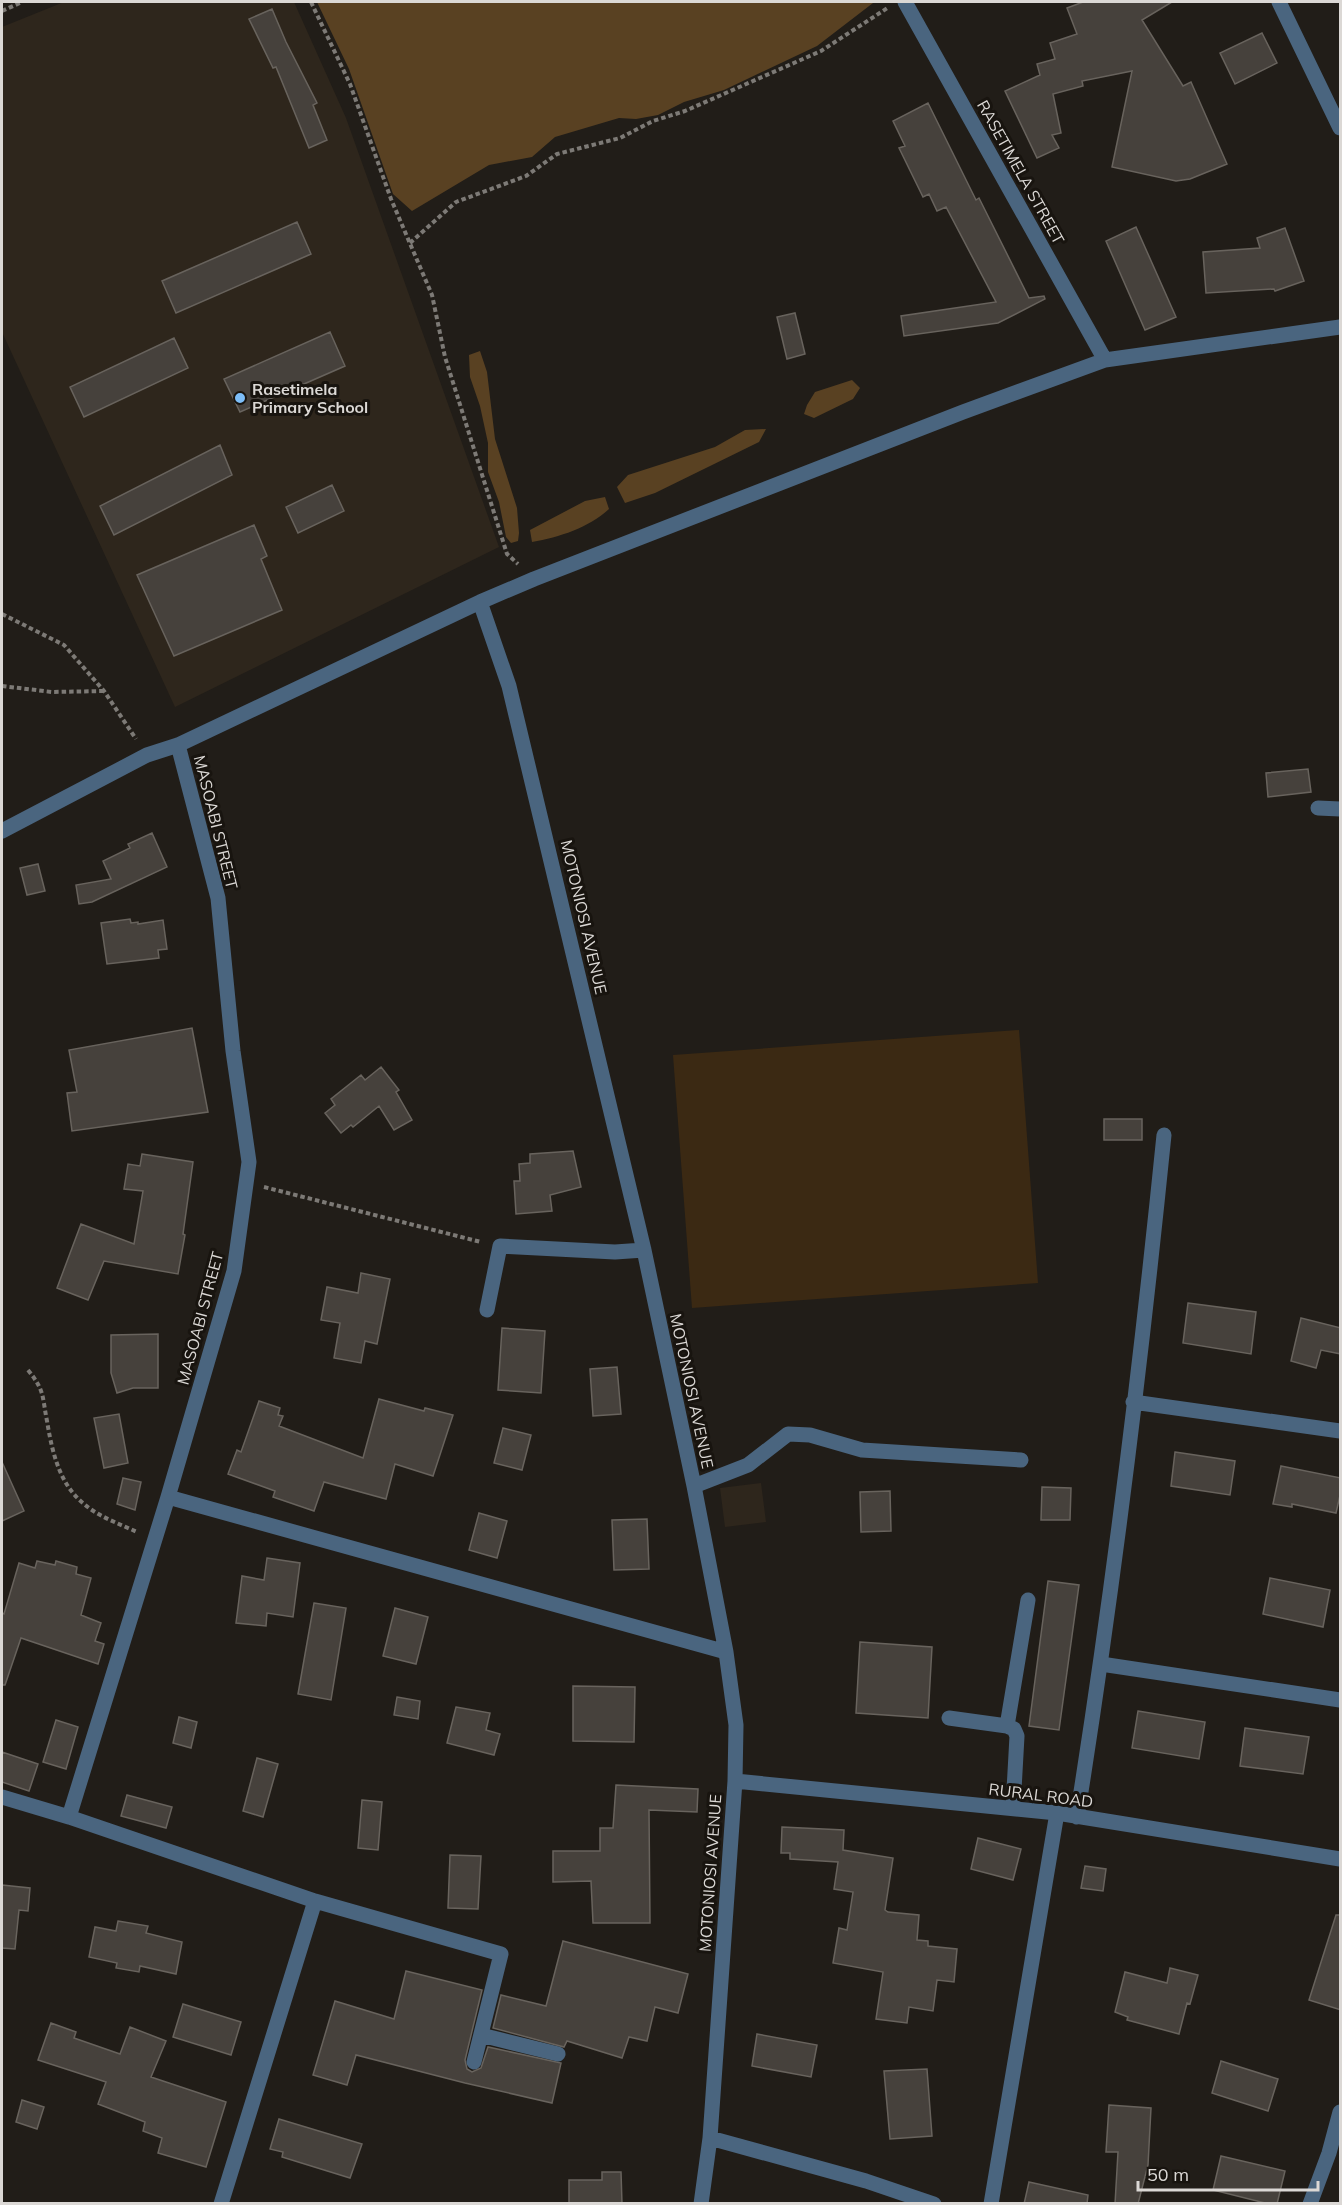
<svg xmlns="http://www.w3.org/2000/svg" width="1342" height="2205" viewBox="0 0 1342 2205" font-family="Mulish,sans-serif">
	<style>
		.built { fill: #2e261c }
		.green { fill: #3b2913 }
		.forest { fill: #594122 }
		.building { fill: #46413c; stroke: #68635d; stroke-width: 1.5 }
		.lines { fill: none; stroke-linecap: round; stroke-linejoin: round }
		.path { stroke: #7d7a76; stroke-width: 4; stroke-dasharray: 4.5 3; stroke-linecap: butt }
		.minor { stroke: #4a657f; stroke-width: 15 }
		.poi-dot { fill: #7dbef9; stroke: #18140f; stroke-width: 2 }
		.labels { text-anchor: middle; stroke-width: 6; stroke-linejoin: round; paint-order: stroke }
		.street-label { font-size: 16px; fill: #dbd8d5; stroke: #18140f }
		.poi-label { font-size: 16px; font-weight: bold; fill: #dbd8d5; stroke: #18140f; text-anchor: start }
	</style>
	<rect width="100%" height="100%" fill="#211d18"/>
	<path class="built" d="M 64,2 L 294,2 L 346,118 L 499,547 L 175,707 L 2,332 L 2,27 Z
		M 761,1483 L 766,1522 L 725,1527 L 720,1488 Z"/>
	<path class="green" d="M 1019,1030 L 1038,1283 L 692,1308 L 673,1055 Z"/>
	<path class="forest" d="M 317,2 L 872,2 L 873,3 L 817,46 L 724,90 L 684,102 L 658,115 L 636,119 L 619,118 L 555,137 L 532,157 L 489,165 L 412,211 L 393,194 L 349,69 Z
		M 480,351 L 487,372 L 495,439 L 517,508 L 519,533 L 518,541 L 511,543 L 506,537 L 499,502 L 488,472 L 488,443 L 480,406 L 470,377 L 469,355 Z
		M 852,380 L 860,388 L 853,399 L 814,418 L 804,414 L 807,405 L 815,392 Z
		M 766,429 L 759,442 L 655,493 L 625,503 L 617,487 L 628,475 L 715,447 L 745,430 Z
		M 605,497 L 609,509 C 588,528 560,537 532,542 L 530,530 L 585,501 Z"/>
	<path class="building" d="M 1083,2 L 1172,2 L 1142,20 L 1183,86 L 1191,82 L 1227,164 L 1190,179 L 1176,181 L 1112,167 L 1132,71 L 1082,81 L 1083,86 L 1053,94 L 1061,133 L 1052,135 L 1059,148 L 1037,158 L 1005,91 L 1040,75 L 1037,64 L 1055,59 L 1050,43 L 1077,34 L 1067,8 Z
		M 272,9 L 286,42 L 317,103 L 313,105 L 327,140 L 309,148 L 276,67 L 273,68 L 249,19 Z
		M 1262,33 L 1277,63 L 1235,84 L 1220,53 Z
		M 928,103 L 976,200 L 979,198 L 1029,298 L 1044,296 L 1045,299 L 998,323 L 904,336 L 901,316 L 996,302 L 946,207 L 937,211 L 929,194 L 923,197 L 899,148 L 905,146 L 893,121 Z
		M 297,222 L 311,254 L 176,313 L 162,281 Z
		M 1136,227 L 1176,317 L 1145,330 L 1106,241 Z
		M 1285,228 L 1304,281 L 1275,291 L 1274,289 L 1206,293 L 1203,252 L 1260,248 L 1257,238 Z
		M 795,313 L 805,354 L 787,359 L 777,317 Z
		M 330,332 L 345,366 L 240,412 L 224,379 Z
		M 174,338 L 188,368 L 84,417 L 70,387 Z
		M 220,445 L 232,475 L 114,535 L 100,506 Z
		M 332,485 L 344,511 L 298,533 L 286,507 Z
		M 254,525 L 267,556 L 261,559 L 282,610 L 174,656 L 137,575 Z
		M 1308,769 L 1311,792 L 1268,797 L 1266,773 Z
		M 152,833 L 167,867 L 92,902 L 79,904 L 76,885 L 111,879 L 103,861 L 130,848 L 128,844 Z
		M 38,864 L 45,891 L 27,895 L 20,868 Z
		M 130,919 L 131,923 L 138,922 L 138,924 L 163,920 L 167,949 L 158,950 L 159,958 L 107,964 L 101,923 Z
		M 192,1028 L 208,1112 L 72,1131 L 67,1093 L 77,1092 L 69,1050 Z
		M 381,1067 L 399,1090 L 396,1092 L 412,1120 L 394,1130 L 379,1106 L 353,1127 L 351,1125 L 341,1133 L 325,1113 L 335,1105 L 331,1099 L 361,1075 L 365,1080 Z
		M 1104,1119 L 1142,1119 L 1142,1140 L 1104,1140 Z
		M 573,1151 L 581,1187 L 550,1195 L 552,1211 L 516,1214 L 514,1181 L 520,1181 L 519,1164 L 530,1163 L 530,1154 Z
		M 142,1154 L 193,1162 L 183,1234 L 185,1235 L 178,1274 L 104,1261 L 88,1300 L 57,1288 L 81,1224 L 134,1244 L 143,1191 L 124,1189 L 128,1164 L 140,1166 Z
		M 361,1273 L 390,1279 L 377,1344 L 365,1341 L 361,1363 L 334,1358 L 340,1323 L 321,1320 L 327,1287 L 358,1293 Z
		M 1188,1303 L 1256,1312 L 1251,1354 L 1183,1343 Z
		M 1301,1318 L 1341,1328 L 1341,1354 L 1321,1350 L 1316,1368 L 1291,1361 Z
		M 502,1328 L 545,1331 L 541,1393 L 498,1390 Z
		M 158,1334 L 158,1388 L 133,1388 L 117,1393 L 111,1373 L 111,1335 Z
		M 617,1367 L 621,1414 L 593,1416 L 590,1369 Z
		M 379,1399 L 424,1411 L 425,1408 L 453,1415 L 433,1476 L 395,1464 L 386,1499 L 324,1482 L 314,1511 L 273,1497 L 275,1491 L 228,1474 L 237,1450 L 241,1452 L 259,1401 L 280,1408 L 278,1415 L 283,1416 L 279,1426 L 363,1458 Z
		M 119,1414 L 128,1463 L 104,1468 L 94,1418 Z
		M 503,1428 L 531,1435 L 522,1470 L 494,1463 Z
		M 1175,1452 L 1235,1461 L 1230,1495 L 1171,1486 Z
		M 2,1462 L 24,1511 L 2,1521 Z
		M 1281,1466 L 1341,1478 L 1341,1491 L 1336,1513 L 1292,1504 L 1292,1507 L 1273,1504 Z
		M 123,1478 L 141,1482 L 135,1510 L 117,1504 Z
		M 1042,1487 L 1071,1488 L 1070,1520 L 1041,1520 Z
		M 890,1491 L 891,1531 L 861,1532 L 860,1492 Z
		M 479,1513 L 507,1521 L 497,1558 L 469,1550 Z
		M 647,1519 L 649,1569 L 614,1570 L 612,1520 Z
		M 267,1558 L 300,1563 L 293,1617 L 267,1613 L 266,1626 L 236,1623 L 242,1576 L 264,1580 Z
		M 37,1561 L 55,1565 L 56,1561 L 77,1567 L 76,1574 L 91,1578 L 81,1615 L 101,1623 L 95,1641 L 104,1644 L 98,1664 L 21,1638 L 5,1685 L 2,1685 L 2,1613 L 4,1614 L 19,1563 L 35,1568 Z
		M 1270,1578 L 1330,1590 L 1323,1627 L 1263,1614 Z
		M 1048,1581 L 1079,1585 L 1059,1730 L 1029,1726 Z
		M 314,1603 L 346,1608 L 331,1700 L 298,1694 Z
		M 395,1608 L 428,1617 L 416,1664 L 383,1656 Z
		M 860,1642 L 932,1647 L 928,1718 L 856,1713 Z
		M 573,1686 L 635,1687 L 634,1742 L 573,1741 Z
		M 397,1697 L 420,1701 L 418,1719 L 394,1715 Z
		M 456,1707 L 490,1713 L 486,1730 L 500,1734 L 494,1755 L 447,1743 Z
		M 1138,1711 L 1205,1722 L 1199,1759 L 1132,1748 Z
		M 179,1717 L 197,1722 L 191,1748 L 173,1743 Z
		M 56,1720 L 78,1727 L 66,1769 L 43,1762 Z
		M 1245,1728 L 1309,1737 L 1303,1774 L 1240,1766 Z
		M 2,1752 L 38,1764 L 29,1791 L 2,1782 Z
		M 257,1758 L 278,1764 L 263,1817 L 243,1811 Z
		M 616,1785 L 698,1789 L 697,1812 L 649,1810 L 650,1923 L 593,1923 L 591,1881 L 553,1882 L 553,1851 L 600,1851 L 600,1828 L 613,1828 Z
		M 127,1795 L 172,1807 L 166,1828 L 121,1816 Z
		M 362,1800 L 382,1802 L 378,1850 L 358,1848 Z
		M 782,1827 L 844,1830 L 843,1850 L 893,1858 L 885,1910 L 888,1912 L 919,1915 L 917,1940 L 928,1941 L 928,1946 L 957,1949 L 954,1982 L 937,1980 L 933,2011 L 909,2007 L 907,2023 L 876,2019 L 883,1972 L 833,1963 L 839,1928 L 847,1930 L 853,1892 L 834,1889 L 838,1862 L 790,1859 L 790,1853 L 781,1853 Z
		M 978,1838 L 1021,1849 L 1013,1880 L 971,1869 Z
		M 450,1855 L 481,1856 L 478,1909 L 448,1908 Z
		M 1085,1866 L 1106,1869 L 1103,1891 L 1081,1888 Z
		M 2,1885 L 30,1888 L 28,1911 L 19,1910 L 15,1949 L 2,1948 Z
		M 1336,1915 L 1341,1915 L 1341,2010 L 1309,2000 Z
		M 118,1921 L 148,1926 L 146,1933 L 182,1942 L 176,1974 L 140,1966 L 139,1972 L 116,1968 L 117,1963 L 89,1957 L 95,1927 L 116,1931 Z
		M 563,1941 L 688,1974 L 678,2013 L 655,2007 L 647,2041 L 629,2037 L 622,2058 L 567,2041 L 564,2047 L 493,2028 L 501,1995 L 546,2006 Z
		M 1170,1968 L 1198,1975 L 1190,2004 L 1187,2003 L 1179,2034 L 1127,2020 L 1128,2017 L 1115,2012 L 1125,1972 L 1167,1983 Z
		M 406,1971 L 482,1990 L 465,2060 L 467,2069 L 472,2072 L 481,2068 L 488,2047 L 561,2063 L 552,2103 L 465,2083 L 356,2055 L 347,2085 L 313,2075 L 335,2001 L 394,2019 Z
		M 183,2004 L 241,2022 L 231,2055 L 173,2037 Z
		M 51,2023 L 76,2032 L 74,2038 L 120,2054 L 130,2027 L 166,2041 L 151,2077 L 226,2102 L 206,2167 L 158,2153 L 162,2138 L 143,2131 L 145,2122 L 98,2104 L 106,2082 L 38,2060 Z
		M 757,2034 L 817,2045 L 811,2077 L 752,2066 Z
		M 1221,2061 L 1278,2079 L 1268,2111 L 1212,2093 Z
		M 927,2069 L 932,2136 L 890,2139 L 884,2071 Z
		M 22,2100 L 44,2107 L 37,2129 L 16,2122 Z
		M 1109,2105 L 1151,2108 L 1148,2165 L 1138,2204 L 1115,2204 L 1118,2152 L 1106,2152 Z
		M 279,2119 L 362,2144 L 350,2178 L 282,2157 L 283,2152 L 270,2149 Z
		M 1221,2156 L 1285,2171 L 1277,2204 L 1269,2204 L 1213,2190 Z
		M 602,2172 L 621,2172 L 622,2204 L 569,2203 L 569,2180 L 602,2180 Z
		M 1029,2182 L 1088,2195 L 1087,2204 L 1024,2204 Z"/>
	<g class="lines">
		<path class="path" d="M 311,2 L 350,84 L 391,199 L 432,295 L 445,357 L 507,554 L 518,564
			M 2,11 L 22,2
			M 410,243 L 456,202 L 526,176 L 557,154 L 620,138 L 653,121 L 685,111 L 821,51 L 889,7
			M 2,614 L 64,645 L 104,691 L 136,739
			M 2,686 L 52,692 L 104,691
			M 264,1187 L 481,1242
			M 28,1370 C 45,1391 42,1396 47,1421 C 52,1451 59,1484 84,1504 C 99,1517 120,1524 137,1532"/>
		<path class="minor" d="M 905,2 L 1105,360
			M 1279,2 L 1340,128
			M 480,602 L 509,686 L 644,1250 L 694,1486 L 726,1652 L 736,1725 L 735,1781 L 710,2138 L 701,2204
			M 1318,808 L 1340,809
			M 2,831 L 147,755 L 178,745 L 480,602 L 534,579 L 963,412 L 1105,360 L 1340,327
			M 487,1310 L 500,1246 L 615,1252 L 644,1250
			M 1133,1402 L 1340,1431
			M 694,1486 L 748,1465 L 788,1434 L 810,1435 L 862,1450 L 1021,1460
			M 168,1497 L 726,1652
			M 1101,1664 L 1340,1700
			M 949,1718 L 1007,1726 L 1014,1729 L 1017,1736 L 1013,1808
			M 1007,1726 L 1028,1600
			M 735,1781 L 1057,1813 L 1340,1859
			M 2,1797 L 69,1817 L 315,1901 L 501,1954 L 474,2062
			M 69,1817 L 168,1497 L 234,1271 L 249,1162 L 233,1051 L 218,898 L 178,745
			M 1077,1817 C 1113,1591 1141,1363 1164,1135
			M 481,2035 L 558,2054
			M 710,2138 L 866,2181 L 934,2204
			M 221,2204 L 315,1901
			M 991,2204 L 1057,1813
			M 1310,2204 L 1329,2153 L 1340,2112"/>
	</g>
	<circle class="poi-dot" cx="240" cy="398" r="6"/>
	<g class="labels">
		<g class="street-label">
			<text transform="translate(1021 172) rotate(61)" y="6">RASETIMELA STREET</text>
			<text transform="translate(216 822) rotate(76)" y="6">MASOABI STREET</text>
			<text transform="translate(584 917) rotate(77)" y="6">MOTONIOSI AVENUE</text>
			<text transform="translate(200 1318) rotate(-75)" y="6">MASOABI STREET</text>
			<text transform="translate(692 1391) rotate(78)" y="6">MOTONIOSI AVENUE</text>
			<text transform="translate(1041 1795) rotate(7)" y="6">RURAL ROAD</text>
			<text transform="translate(710 1873) rotate(-86)" y="6">MOTONIOSI AVENUE</text>
		</g>
		<g class="poi-label">
			<text x="252" y="395">Rasetimela<tspan x="252" dy="18">Primary School</tspan></text>
		</g>
	</g>
	<rect width="1342" height="2205" fill="none" stroke="#dbd8d5" stroke-width="6"/>
	<path d="M1138 2181v9h180v-9" fill="none" stroke="#dbd8d5" stroke-width="3"/>
	<text x="1147" y="2181" font-size="18" fill="#dbd8d5" stroke="#18140f" stroke-width="4.5" paint-order="stroke">50 m</text>
</svg>
